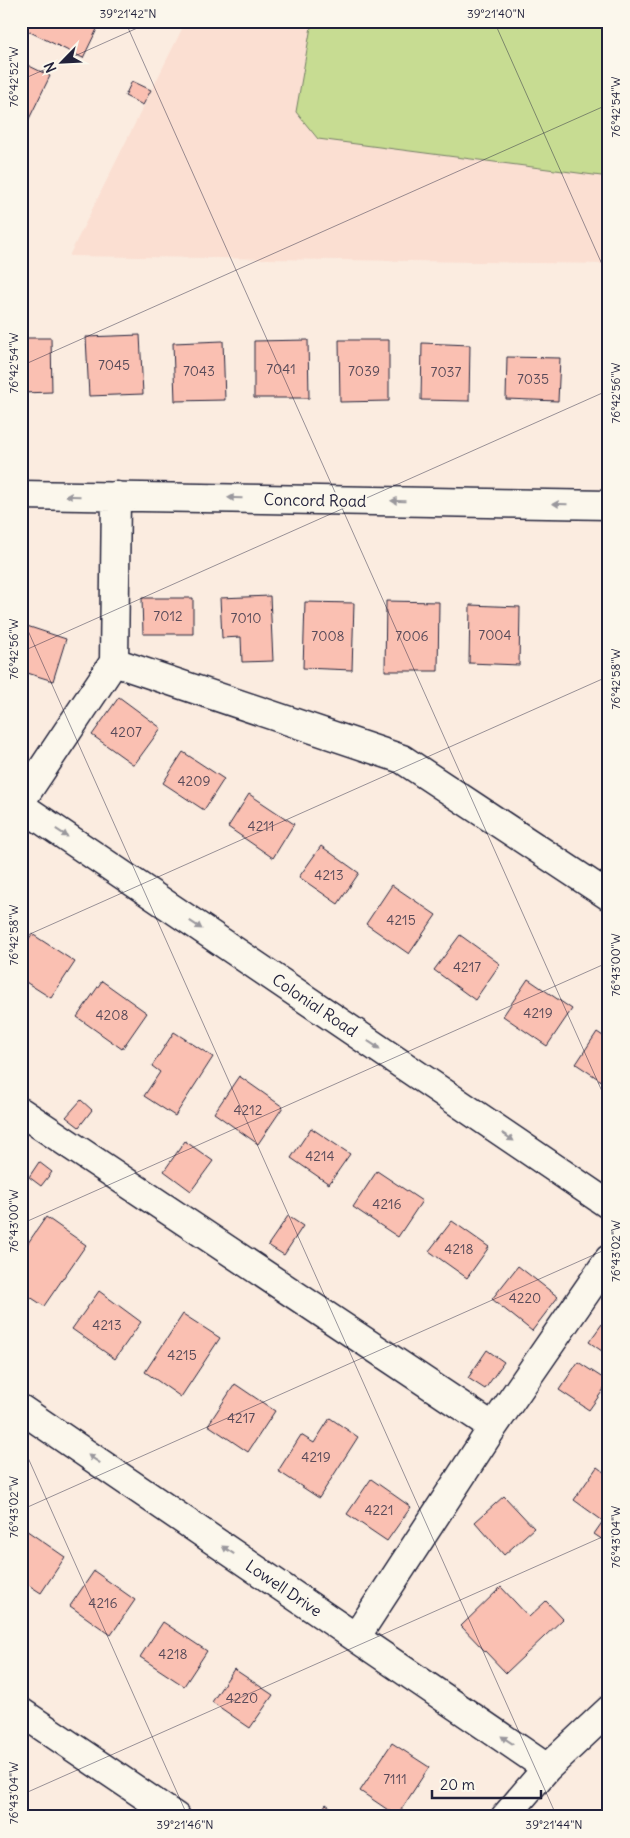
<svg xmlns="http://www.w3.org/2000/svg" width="630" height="1838" viewBox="0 0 630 1838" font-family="Delius,sans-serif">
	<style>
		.built { fill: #fbdfd2 }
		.green { fill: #c7dc92; stroke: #747f66 }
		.building { fill: #fac0b2; stroke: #22223b }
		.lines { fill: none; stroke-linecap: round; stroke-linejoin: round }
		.minor-casing { stroke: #22223b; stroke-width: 31 }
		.minor { stroke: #fbf7ec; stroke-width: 28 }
		.oneway { fill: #99979c }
		.ticks { fill: none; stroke: #22223b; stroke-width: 1; stroke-opacity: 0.45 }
		.labels { text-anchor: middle; stroke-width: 4; stroke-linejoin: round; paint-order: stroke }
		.number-label { font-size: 14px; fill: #584a59 }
		.street-label { font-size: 16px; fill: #22223b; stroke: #fbf7ec }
		.neatline { fill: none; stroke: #22223b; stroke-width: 2 }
		.ticks-label { font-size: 12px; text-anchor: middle; fill: #22223b }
	</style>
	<rect width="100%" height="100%" fill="#fbece0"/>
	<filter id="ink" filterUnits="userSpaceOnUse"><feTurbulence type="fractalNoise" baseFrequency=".02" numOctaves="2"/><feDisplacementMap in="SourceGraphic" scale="10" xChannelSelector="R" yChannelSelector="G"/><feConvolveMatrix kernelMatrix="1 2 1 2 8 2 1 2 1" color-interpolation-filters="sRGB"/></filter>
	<g filter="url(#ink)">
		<path class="built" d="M 186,21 L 609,21 L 609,264 L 69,256 Z"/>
		<path class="green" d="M 312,21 L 609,21 L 609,177 L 318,139 L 296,112 Z"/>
		<path class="building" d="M 27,21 L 101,21 L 83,58 L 24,29 Z
			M 21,62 L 50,76 L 25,127 L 21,125 Z
			M 132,81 L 151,90 L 143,105 L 125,96 Z
			M 140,335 L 143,394 L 89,396 L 86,337 Z
			M 21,338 L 51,338 L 52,392 L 21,393 Z
			M 308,340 L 309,398 L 254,398 L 254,341 Z
			M 339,340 L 389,340 L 389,401 L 340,402 Z
			M 223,341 L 225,400 L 175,401 L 173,343 Z
			M 422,343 L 470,345 L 469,401 L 421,400 Z
			M 507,357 L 560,358 L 558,401 L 506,399 Z
			M 270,596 L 273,661 L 242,662 L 241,637 L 222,638 L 220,598 Z
			M 142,598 L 193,598 L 193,634 L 143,634 Z
			M 386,601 L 439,602 L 438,671 L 385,671 Z
			M 305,602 L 354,603 L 352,670 L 303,668 Z
			M 470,605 L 520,607 L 519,665 L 469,663 Z
			M 21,624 L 66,639 L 53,681 L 21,671 Z
			M 119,697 L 161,728 L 134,765 L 92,735 Z
			M 183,752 L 224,779 L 204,810 L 163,783 Z
			M 249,794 L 294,824 L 273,858 L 228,827 Z
			M 321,846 L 359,873 L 338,904 L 299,877 Z
			M 392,885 L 436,915 L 409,954 L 366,924 Z
			M 32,934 L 75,962 L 51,998 L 21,979 L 21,951 Z
			M 460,935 L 500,964 L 475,1000 L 434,970 Z
			M 528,979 L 572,1009 L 547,1046 L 503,1016 Z
			M 102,981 L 147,1013 L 122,1049 L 77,1017 Z
			M 174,1032 L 213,1057 L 175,1116 L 144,1096 L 160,1072 L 152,1066 Z
			M 597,1032 L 609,1040 L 609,1086 L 576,1064 Z
			M 239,1076 L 283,1107 L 258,1144 L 214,1113 Z
			M 81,1100 L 92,1110 L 79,1127 L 66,1117 Z
			M 311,1128 L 350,1154 L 329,1184 L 291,1158 Z
			M 185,1141 L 213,1161 L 191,1191 L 164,1171 Z
			M 39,1162 L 52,1172 L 41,1186 L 29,1177 Z
			M 377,1171 L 422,1201 L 398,1237 L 353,1207 Z
			M 288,1216 L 303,1226 L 284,1255 L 268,1245 Z
			M 46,1217 L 86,1245 L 44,1306 L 21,1291 L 21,1253 Z
			M 452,1221 L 489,1247 L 467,1278 L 429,1251 Z
			M 518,1266 L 558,1297 L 532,1331 L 492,1299 Z
			M 99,1291 L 141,1322 L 115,1359 L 72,1329 Z
			M 183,1314 L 220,1338 L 181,1397 L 145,1372 Z
			M 602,1324 L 609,1329 L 609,1356 L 589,1342 Z
			M 487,1350 L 504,1362 L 485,1389 L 468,1378 Z
			M 578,1362 L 609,1382 L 589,1410 L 559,1390 Z
			M 235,1384 L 275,1411 L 248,1452 L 208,1425 Z
			M 330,1418 L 358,1437 L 319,1498 L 278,1471 L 301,1435 L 314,1443 Z
			M 597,1467 L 609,1476 L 609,1544 L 594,1534 L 603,1521 L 574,1500 Z
			M 371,1479 L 411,1507 L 387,1541 L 347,1514 Z
			M 504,1496 L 534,1528 L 504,1555 L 475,1522 Z
			M 23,1528 L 65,1557 L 41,1593 L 21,1580 Z
			M 94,1571 L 135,1600 L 111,1635 L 70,1606 Z
			M 501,1587 L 529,1617 L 546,1601 L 563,1619 L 506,1673 L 461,1626 Z
			M 163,1622 L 207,1651 L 184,1686 L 140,1657 Z
			M 234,1669 L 273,1695 L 250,1728 L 212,1702 Z
			M 392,1743 L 429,1767 L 397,1816 L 360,1791 Z
			M 326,1804 L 344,1817 L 317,1817 Z"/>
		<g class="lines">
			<defs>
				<path id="minor" d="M 21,495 L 609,505
					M 114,662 L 402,759 L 609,896
					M 21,801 L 114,662 L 116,496
					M 21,806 L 609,1205
					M 21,1112 L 493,1427
					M 21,1409 L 547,1768
					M 356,1637 L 493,1427 L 609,1259
					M 21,1712 L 176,1817
					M 505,1817 L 547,1768 L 609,1710"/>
			</defs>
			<use href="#minor" class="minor-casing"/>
			<use href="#minor" class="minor"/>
		</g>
		<defs><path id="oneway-solid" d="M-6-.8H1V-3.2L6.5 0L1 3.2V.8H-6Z" transform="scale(1.25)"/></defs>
		<g class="oneway">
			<use href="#oneway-solid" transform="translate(73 496) rotate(-179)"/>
			<use href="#oneway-solid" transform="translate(235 498) rotate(-179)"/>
			<use href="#oneway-solid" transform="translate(398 501) rotate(-179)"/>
			<use href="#oneway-solid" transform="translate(560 504) rotate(-179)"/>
			<use href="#oneway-solid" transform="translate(62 833) rotate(34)"/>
			<use href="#oneway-solid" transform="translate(196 925) rotate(34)"/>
			<use href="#oneway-solid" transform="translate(374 1045) rotate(34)"/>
			<use href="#oneway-solid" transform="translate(508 1137) rotate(34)"/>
			<use href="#oneway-solid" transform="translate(94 1459) rotate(-146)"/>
			<use href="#oneway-solid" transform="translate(228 1550) rotate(-146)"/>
			<use href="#oneway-solid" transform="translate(507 1740) rotate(-146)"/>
		</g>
	</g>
	<path class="ticks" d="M 125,21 L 609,1107M 494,21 L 609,280M 21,80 L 153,21M 21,366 L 609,104M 21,615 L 557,1817M 21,652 L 609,390M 21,938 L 609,676M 21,1224 L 609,962M 21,1442 L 188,1817M 21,1510 L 609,1248M 21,1795 L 609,1534"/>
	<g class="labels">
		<g class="number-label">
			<text x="114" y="370">7045</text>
			<text x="281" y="374">7041</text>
			<text x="199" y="376">7043</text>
			<text x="364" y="376">7039</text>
			<text x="446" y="377">7037</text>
			<text x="533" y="384">7035</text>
			<text x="168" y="621">7012</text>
			<text x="246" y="623">7010</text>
			<text x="495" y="640">7004</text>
			<text x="328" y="641">7008</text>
			<text x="412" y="641">7006</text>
			<text x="126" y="737">4207</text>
			<text x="194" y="786">4209</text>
			<text x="261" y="831">4211</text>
			<text x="329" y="880">4213</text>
			<text x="401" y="925">4215</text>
			<text x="467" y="972">4217</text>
			<text x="538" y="1018">4219</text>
			<text x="112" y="1020">4208</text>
			<text x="248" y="1115">4212</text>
			<text x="320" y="1161">4214</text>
			<text x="387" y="1209">4216</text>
			<text x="459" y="1254">4218</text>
			<text x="525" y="1303">4220</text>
			<text x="107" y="1330">4213</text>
			<text x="182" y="1360">4215</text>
			<text x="241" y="1423">4217</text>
			<text x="316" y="1462">4219</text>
			<text x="379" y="1515">4221</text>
			<text x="103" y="1608">4216</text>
			<text x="173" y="1659">4218</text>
			<text x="242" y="1703">4220</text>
			<text x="395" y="1784">7111</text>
		</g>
		<g class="street-label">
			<text transform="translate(315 500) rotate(1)" y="6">Concord Road</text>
			<text transform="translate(315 1005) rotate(34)" y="6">Colonial Road</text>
			<text transform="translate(284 1588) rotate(34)" y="6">Lowell Drive</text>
		</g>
	</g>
	<rect width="630" height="1838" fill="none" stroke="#fbf7ec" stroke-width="55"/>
	<g transform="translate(62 62) rotate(246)" stroke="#fbf7ec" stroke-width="4" paint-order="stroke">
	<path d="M0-4L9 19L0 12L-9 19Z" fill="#22223b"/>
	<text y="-8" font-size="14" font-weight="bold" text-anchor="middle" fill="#22223b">N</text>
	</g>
	<path d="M432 1790v8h109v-8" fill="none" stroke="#22223b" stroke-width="2.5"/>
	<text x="440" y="1790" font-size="15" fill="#22223b" stroke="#fbf7ec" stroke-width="4" paint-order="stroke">20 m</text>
	<rect x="28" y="28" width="574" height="1782" class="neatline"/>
	<g class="ticks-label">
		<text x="128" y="18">39°21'42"N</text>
		<text x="496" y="18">39°21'40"N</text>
		<text transform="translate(14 77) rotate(-90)" y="4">76°42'52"W</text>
		<text transform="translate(616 107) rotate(-90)" y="4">76°42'54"W</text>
		<text transform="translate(14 363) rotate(-90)" y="4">76°42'54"W</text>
		<text transform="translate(616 393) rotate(-90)" y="4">76°42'56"W</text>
		<text transform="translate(14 649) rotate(-90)" y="4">76°42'56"W</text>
		<text transform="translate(616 679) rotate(-90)" y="4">76°42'58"W</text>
		<text transform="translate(14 935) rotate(-90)" y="4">76°42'58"W</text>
		<text transform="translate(616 965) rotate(-90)" y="4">76°43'00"W</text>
		<text transform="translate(14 1221) rotate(-90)" y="4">76°43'00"W</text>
		<text transform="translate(616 1251) rotate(-90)" y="4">76°43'02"W</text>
		<text transform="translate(14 1507) rotate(-90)" y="4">76°43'02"W</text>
		<text transform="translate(616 1537) rotate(-90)" y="4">76°43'04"W</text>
		<text transform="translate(14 1793) rotate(-90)" y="4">76°43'04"W</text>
		<text x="185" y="1829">39°21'46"N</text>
		<text x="554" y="1829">39°21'44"N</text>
	</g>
</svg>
